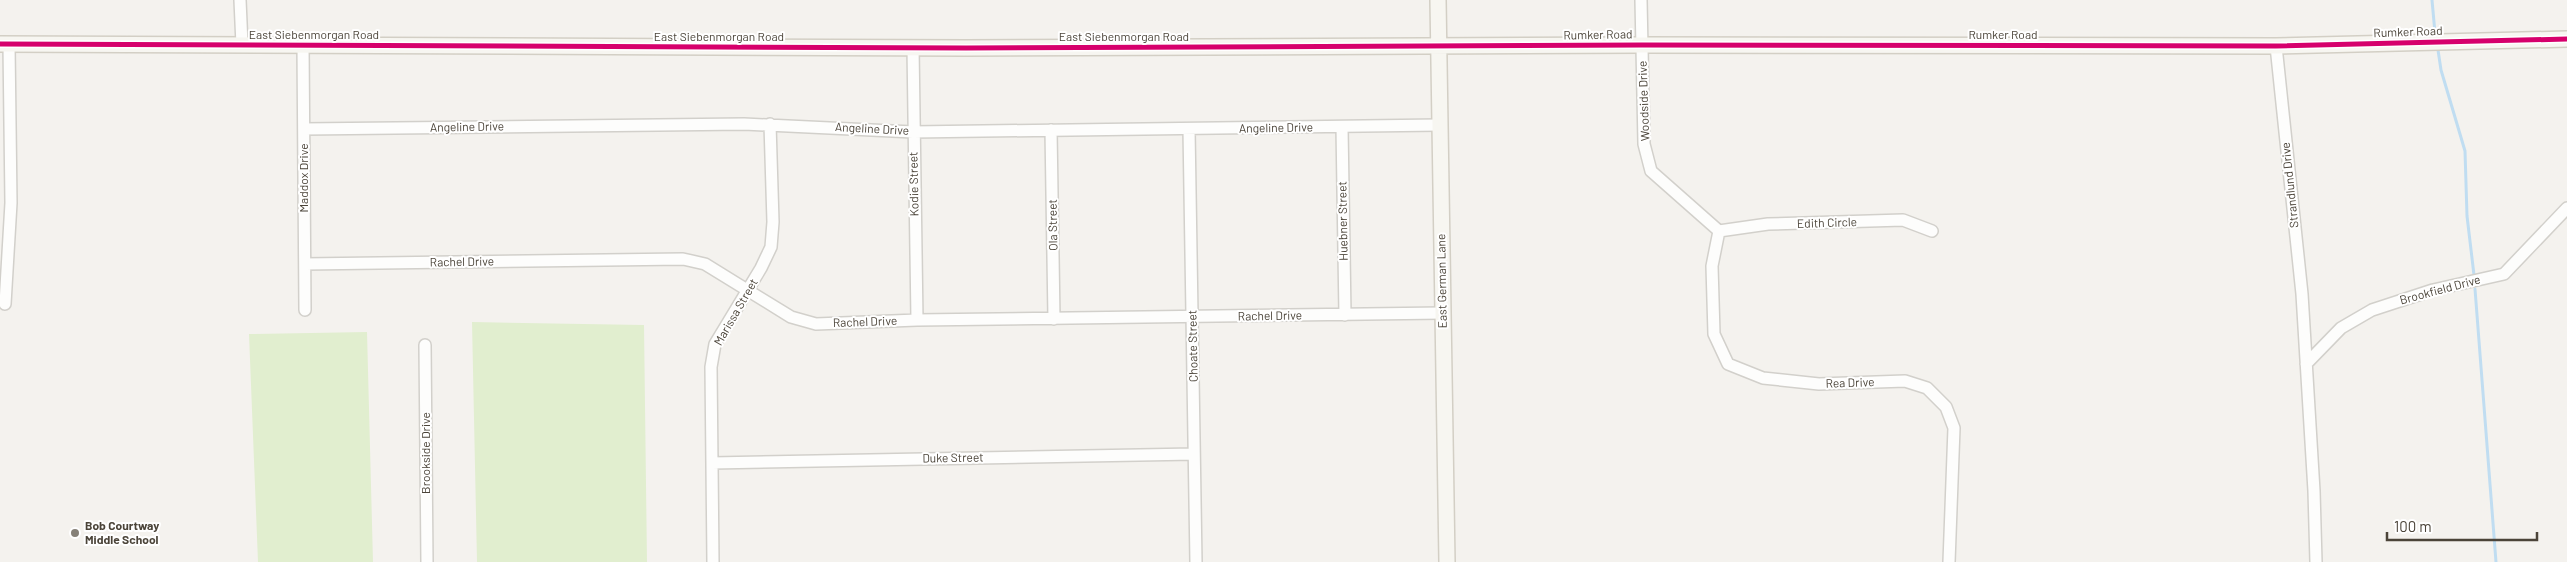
<svg xmlns="http://www.w3.org/2000/svg" width="2567" height="562" viewBox="0 0 2567 562" font-family="Barlow,sans-serif">
	<style>
		.green { fill: #e1eecf }
		.lines { fill: none; stroke-linecap: round; stroke-linejoin: round }
		.stream { stroke: #c0ddf1; stroke-width: 3 }
		.street-casing { stroke: #d2d0cb; stroke-width: 14 }
		.secondary-casing { stroke: #d3cfc5; stroke-width: 18 }
		.street { stroke: #fdfdfc; stroke-width: 11 }
		.secondary { stroke: #f7f6f1; stroke-width: 15 }
		.cycleway-casing { stroke: #fff; stroke-width: 8 }
		.cycleway { stroke: #d6006c; stroke-width: 5 }
		.poi-dot { fill: #868178; stroke: #fff; stroke-width: 2 }
		.labels { text-anchor: middle; stroke-width: 4; stroke-linejoin: round; paint-order: stroke }
		.street-label { font-size: 12px; fill: #4b4439; stroke: #fff }
		.poi-label { font-size: 12px; font-weight: bold; fill: #4b4439; stroke: #fff; text-anchor: start }
	</style>
	<rect width="100%" height="100%" fill="#f4f2ee"/>
	<path class="green" d="M 472,322 L 644,325 L 647,562 L 477,562 Z
		M 367,332 L 373,562 L 258,562 L 249,334 Z"/>
	<g class="lines">
		<path class="stream" d="M 2432,0 L 2435,33
			M 2438,50 L 2441,70 L 2465,151 L 2467,216 L 2474,275
			M 2475,289 L 2496,562"/>
		<defs>
			<path id="street" d="M 240,0 L 242,45
				M 1641,0 L 1644,144 L 1651,171 L 1719,231
				M 303,45 L 305,310
				M 2276,46 L 2302,294 L 2314,491 L 2316,562
				M 913,47 L 917,320
				M 1342,127 L 1345,315
				M 304,129 L 744,124 L 913,132 L 1439,125
				M 1189,129 L 1196,562
				M 1051,130 L 1054,319
				M 1719,231 L 1712,266 L 1714,334 L 1728,364 L 1763,378 L 1819,384 L 1905,381 L 1927,388 L 1946,407 L 1954,428 L 1949,562
				M 1719,231 L 1768,224 L 1903,220 L 1932,231
				M 305,264 L 683,259 L 705,264 L 791,317 L 816,324 L 917,320 L 1443,313
				M 5,304 L 11,203 L 9,45
				M 425,345 L 427,562
				M 2306,364 L 2341,328 L 2372,310 L 2433,290 L 2504,274 L 2567,208
				M 712,463 L 1194,454
				M 713,562 L 711,367 L 715,344 L 761,268 L 771,247 L 773,222 L 770,124"/>
			<path id="secondary" d="M 1438,0 L 1447,562
				M 0,44 L 966,48 L 1642,45 L 2276,46 L 2567,39"/>
		</defs>
		<use href="#street" class="street-casing"/>
		<use href="#secondary" class="secondary-casing"/>
		<use href="#street" class="street"/>
		<use href="#secondary" class="secondary"/>
		<defs>
			<path id="cycleway" d="M 0,44 L 966,48 L 1642,45 L 2276,46 L 2567,39"/>
		</defs>
		<use href="#cycleway" class="cycleway-casing"/>
		<use href="#cycleway" class="cycleway"/>
	</g>
	<circle class="poi-dot" cx="75" cy="533" r="5"/>
	<g class="labels">
		<g class="street-label">
			<text transform="translate(2408 32) rotate(-2)" y="4">Rumker Road</text>
			<text x="314" y="39">East Siebenmorgan Road</text>
			<text transform="translate(1598 35) rotate(-1)" y="4">Rumker Road</text>
			<text x="2003" y="39">Rumker Road</text>
			<text x="719" y="41">East Siebenmorgan Road</text>
			<text x="1124" y="41">East Siebenmorgan Road</text>
			<text transform="translate(1644 101) rotate(-92)" y="4">Woodside Drive</text>
			<text transform="translate(467 127) rotate(-1)" y="4">Angeline Drive</text>
			<text transform="translate(1276 128) rotate(-1)" y="4">Angeline Drive</text>
			<text transform="translate(872 129) rotate(3)" y="4">Angeline Drive</text>
			<text transform="translate(304 178) rotate(-90)" y="4">Maddox Drive</text>
			<text transform="translate(914 184) rotate(-91)" y="4">Kodie Street</text>
			<text transform="translate(2290 185) rotate(-96)" y="4">Strandlund Drive</text>
			<text transform="translate(1343 221) rotate(-91)" y="4">Huebner Street</text>
			<text transform="translate(1827 223) rotate(-2)" y="4">Edith Circle</text>
			<text transform="translate(1053 225) rotate(-91)" y="4">Ola Street</text>
			<text transform="translate(462 262) rotate(-1)" y="4">Rachel Drive</text>
			<text transform="translate(1442 281) rotate(-91)" y="4">East German Lane</text>
			<text transform="translate(2440 290) rotate(-15)" y="4">Brookfield Drive</text>
			<text transform="translate(736 312) rotate(-60)" y="4">Marissa Street</text>
			<text transform="translate(1270 316) rotate(-1)" y="4">Rachel Drive</text>
			<text transform="translate(865 322) rotate(-2)" y="4">Rachel Drive</text>
			<text transform="translate(1193 346) rotate(-91)" y="4">Choate Street</text>
			<text transform="translate(1850 383) rotate(-2)" y="4">Rea Drive</text>
			<text transform="translate(426 453) rotate(-90)" y="4">Brookside Drive</text>
			<text transform="translate(953 458) rotate(-1)" y="4">Duke Street</text>
		</g>
		<g class="poi-label">
			<text x="85" y="530">Bob Courtway<tspan x="85" dy="14">Middle School</tspan></text>
		</g>
	</g>
	<path d="M2387 532v8h150v-8" fill="none" stroke="#4b4439" stroke-width="2.5"/>
	<text x="2394" y="532" font-size="15" fill="#4b4439" stroke="#ffffff" stroke-width="4" paint-order="stroke">100 m</text>
</svg>
